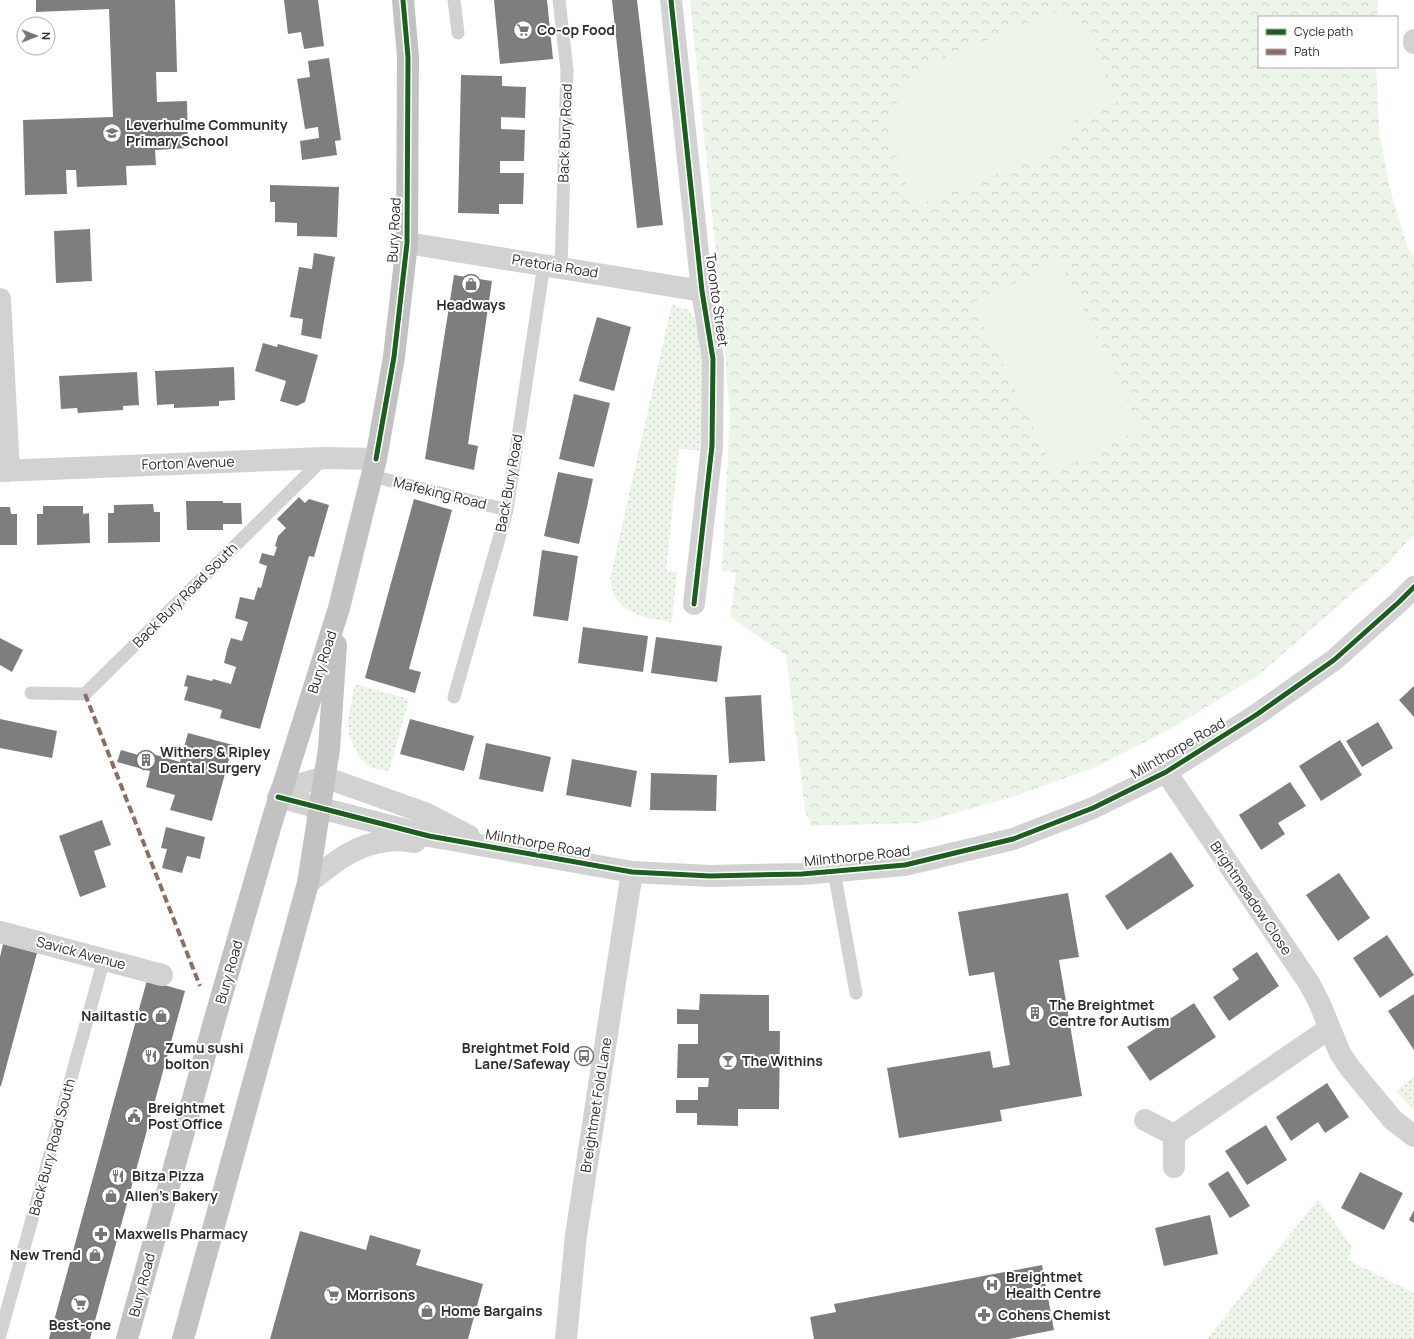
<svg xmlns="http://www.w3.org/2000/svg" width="1414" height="1339" viewBox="0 0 1414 1339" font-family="Manrope,sans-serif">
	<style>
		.grass { fill: url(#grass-dots) }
		.park { fill: url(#park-crowns) }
		.pitch { fill: #edf5ea }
		.building { fill: #7e7e7e }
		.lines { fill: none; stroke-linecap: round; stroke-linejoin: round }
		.service { stroke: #d2d2d2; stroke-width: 13 }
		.minor { stroke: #d2d2d2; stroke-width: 22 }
		.tertiary { stroke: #d2d2d2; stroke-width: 22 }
		.trunk { stroke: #c2c2c2; stroke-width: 22 }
		.quiet { stroke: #8d6e63; stroke-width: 4; stroke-dasharray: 8 4; stroke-linecap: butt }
		.cycleway-casing { stroke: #fff; stroke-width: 8 }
		.cycleway { stroke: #1b5e20; stroke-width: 5 }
		.labels { text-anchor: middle; stroke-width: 4; stroke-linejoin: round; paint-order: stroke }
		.poi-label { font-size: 14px; font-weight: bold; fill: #2d2d2d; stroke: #fff; text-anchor: start }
		.street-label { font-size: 14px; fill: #2d2d2d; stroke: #fff }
	</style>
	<defs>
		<pattern id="grass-dots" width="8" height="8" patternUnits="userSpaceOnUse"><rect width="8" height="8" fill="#edf5ea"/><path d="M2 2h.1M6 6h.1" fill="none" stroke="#ccd2c9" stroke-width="1.8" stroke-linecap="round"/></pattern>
		<pattern id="park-crowns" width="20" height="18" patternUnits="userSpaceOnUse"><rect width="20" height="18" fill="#edf5ea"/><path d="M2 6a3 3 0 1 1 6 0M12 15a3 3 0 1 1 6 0" fill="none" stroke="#ccd2c9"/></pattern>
	</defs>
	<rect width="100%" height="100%" fill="#fff"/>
	<path class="grass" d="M 672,304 L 688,310 L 710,340 L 705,451 L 679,449 L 666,570 L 677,572 L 672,622 C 651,619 624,615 614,595 C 612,590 611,584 610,579 Z
		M 355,684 L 409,699 L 389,771 L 371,768 L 359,757 L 349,735 L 348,720 Z
		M 1414,1077 L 1414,1110 L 1396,1091 Z
		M 1318,1199 L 1352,1247 L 1348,1260 L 1414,1293 L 1414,1339 L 1207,1339 Z"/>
	<path class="park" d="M 690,0 L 1378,0 L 1377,17 L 1259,17 L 1259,67 L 1376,67 L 1379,132 L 1391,193 L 1408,248 L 1414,257 L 1414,534 L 1390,561 L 1256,677 L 1170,729 L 1098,766 L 1019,795 L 920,823 L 811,826 L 805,810 L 786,655 L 730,617 L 736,573 L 722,571 L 730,415 L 720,292 Z"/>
	<path class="pitch" d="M 1055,12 L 1075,16 L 1087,27 L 1116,103 L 1075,118 L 1061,149 L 914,207 L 886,125 L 913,71 Z
		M 1060,261 L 1141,429 L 1055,472 L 973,303 Z"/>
	<path class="building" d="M 36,0 L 175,0 L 177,72 L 156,72 L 157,102 L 187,101 L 188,148 L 155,150 L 156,165 L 126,166 L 127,185 L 77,187 L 76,170 L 66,170 L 67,194 L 25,195 L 23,120 L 113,117 L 109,9 L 36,12 Z
		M 284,0 L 318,0 L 324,46 L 304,49 L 301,32 L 288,34 Z
		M 494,0 L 547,0 L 553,59 L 500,64 Z
		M 612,0 L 637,0 L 663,225 L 637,228 Z
		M 329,58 L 341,140 L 335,141 L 337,155 L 302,160 L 300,141 L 319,138 L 318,127 L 305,129 L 297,79 L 310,77 L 308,61 Z
		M 461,75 L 502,76 L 502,86 L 526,87 L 525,118 L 501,117 L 501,129 L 525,130 L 524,161 L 500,161 L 500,173 L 524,173 L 523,204 L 499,204 L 499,214 L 458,213 Z
		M 270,185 L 339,187 L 337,237 L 297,236 L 297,223 L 275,222 L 275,202 L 270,202 Z
		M 90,229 L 92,281 L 56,283 L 54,231 Z
		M 314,253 L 335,257 L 321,339 L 301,335 L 303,319 L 290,317 L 299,267 L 312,269 Z
		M 454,275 L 492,281 L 468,444 L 478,446 L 474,470 L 425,459 Z
		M 597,317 L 631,327 L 614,391 L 579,381 Z
		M 263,343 L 277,347 L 278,344 L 318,355 L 305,402 L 297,406 L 280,401 L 286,381 L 255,371 Z
		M 234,367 L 235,400 L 219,401 L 219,406 L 174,408 L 174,404 L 157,405 L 155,371 Z
		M 137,372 L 139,405 L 123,406 L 123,410 L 78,413 L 77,408 L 61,409 L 59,376 Z
		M 574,394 L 610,403 L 594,467 L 559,459 Z
		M 558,472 L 593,479 L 579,544 L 544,536 Z
		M 299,497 L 305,503 L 309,499 L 329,505 L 314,557 L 309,556 L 260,729 L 220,718 L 222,710 L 184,700 L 188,687 L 184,686 L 187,675 L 212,681 L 213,679 L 231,684 L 236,667 L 224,663 L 227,650 L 231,638 L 242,641 L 248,622 L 235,618 L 240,597 L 254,600 L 258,587 L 261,588 L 267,566 L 259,563 L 262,553 L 274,556 L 277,547 L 275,546 L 278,536 L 286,528 L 277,519 Z
		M 414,499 L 452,510 L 409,669 L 421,672 L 415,693 L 365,678 Z
		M 186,501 L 223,501 L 223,503 L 241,503 L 242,524 L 223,524 L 223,530 L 187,530 Z
		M 153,504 L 154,512 L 160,512 L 160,542 L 108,543 L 108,513 L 114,513 L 114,505 Z
		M 43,506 L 83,506 L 83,514 L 89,513 L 90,543 L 37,545 L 37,514 L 43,514 Z
		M 0,507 L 10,507 L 11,514 L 17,514 L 17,545 L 0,545 Z
		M 542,550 L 578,556 L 568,621 L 533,616 Z
		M 583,627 L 648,636 L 643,672 L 578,663 Z
		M 656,637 L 722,646 L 717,682 L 651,673 Z
		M 0,638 L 23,650 L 12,672 L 0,665 Z
		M 1414,686 L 1414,717 L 1399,700 Z
		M 761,695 L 765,761 L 729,763 L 725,697 Z
		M 0,719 L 57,731 L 52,758 L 0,748 Z
		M 410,719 L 474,736 L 464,771 L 400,754 Z
		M 1378,722 L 1393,748 L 1362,767 L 1346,741 Z
		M 188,733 L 233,745 L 212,821 L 170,810 L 175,795 L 146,787 L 150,771 L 117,762 L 121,750 L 152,759 L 153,754 L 180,762 Z
		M 1340,740 L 1362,775 L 1321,801 L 1299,766 Z
		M 486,743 L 551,757 L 543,792 L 479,779 Z
		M 572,759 L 637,771 L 631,807 L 566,795 Z
		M 651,773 L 717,775 L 716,811 L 650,810 Z
		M 1290,782 L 1306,806 L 1278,823 L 1285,834 L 1261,850 L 1239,815 Z
		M 102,820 L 111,845 L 94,851 L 106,887 L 80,897 L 59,836 Z
		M 166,827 L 205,837 L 200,859 L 187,856 L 182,873 L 162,868 L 167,849 L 161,848 Z
		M 1171,852 L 1194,886 L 1127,930 L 1105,896 Z
		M 1339,873 L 1370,918 L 1338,941 L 1306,895 Z
		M 1068,893 L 1079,957 L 1059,960 L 1082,1096 L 1000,1110 L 1002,1121 L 899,1138 L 887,1068 L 990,1051 L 993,1068 L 1010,1065 L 994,972 L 969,976 L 958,912 Z
		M 1387,935 L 1414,975 L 1380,998 L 1353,958 Z
		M 3,944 L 37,953 L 1,1086 L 0,1086 L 0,957 Z
		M 1257,952 L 1279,986 L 1229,1021 L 1213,997 L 1239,979 L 1232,969 Z
		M 147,980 L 185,991 L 174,1031 L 90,1339 L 49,1339 Z
		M 700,994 L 769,995 L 769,1031 L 780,1031 L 779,1109 L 738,1109 L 738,1126 L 697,1125 L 697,1113 L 676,1113 L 676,1100 L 698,1100 L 698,1087 L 708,1087 L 709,1078 L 677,1078 L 678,1044 L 698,1044 L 698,1024 L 677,1024 L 677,1009 L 699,1010 Z
		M 1414,994 L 1414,1050 L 1388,1011 Z
		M 1194,1003 L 1216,1037 L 1150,1081 L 1127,1047 Z
		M 1327,1083 L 1349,1117 L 1325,1133 L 1318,1122 L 1291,1141 L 1276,1117 Z
		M 1266,1125 L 1287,1160 L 1247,1185 L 1225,1151 Z
		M 1228,1171 L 1250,1206 L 1230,1218 L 1208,1184 Z
		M 1360,1172 L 1403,1193 L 1384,1230 L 1341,1208 Z
		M 1414,1210 L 1414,1223 L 1409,1220 Z
		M 1210,1215 L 1218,1254 L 1164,1266 L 1155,1228 Z
		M 300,1231 L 366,1250 L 370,1235 L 421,1250 L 416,1265 L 483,1284 L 468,1339 L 270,1339 Z
		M 1042,1265 L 1054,1330 L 1009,1339 L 814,1339 L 810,1317 L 836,1312 L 834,1304 Z"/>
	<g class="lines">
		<path class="service" d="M 454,0 L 458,33
			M 559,0 L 567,70 L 561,267
			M 372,476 L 507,510
			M 31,693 L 85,694 L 324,458
			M 454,697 L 507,510 L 544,264
			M 834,871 L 856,993
			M 0,1335 L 104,959"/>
		<path class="minor" d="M 671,0 L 702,291 L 713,359 L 712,446 L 694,604
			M 1414,40 L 1414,43
			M 407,243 L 702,291
			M 0,299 L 9,471
			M 0,471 L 324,458 L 376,459
			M 1166,772 L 1309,983 L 1319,1002 L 1340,1053 L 1350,1068 L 1393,1120 L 1414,1136
			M 0,932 L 162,975
			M 1145,1120 L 1174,1135 L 1174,1167
			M 1174,1135 L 1330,1028
			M 566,1339 L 576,1235 L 632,872"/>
		<path class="tertiary" d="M 281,790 L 324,777 L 425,813 L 469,836
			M 278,797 L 429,836 L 632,872 L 710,876 L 802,874 L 905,865 L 1013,839 L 1093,808 L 1166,772 L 1256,715 L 1334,660 L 1399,602 L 1414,587
			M 308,883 C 334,863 353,845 387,841 C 396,839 406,841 415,842"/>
		<path class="trunk" d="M 127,1339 L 214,1022 L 272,821 L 339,608 L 376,459 L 394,357 L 407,243 L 408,57 L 403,0
			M 183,1339 L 308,883 L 329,749 L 336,645"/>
		<path class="quiet" d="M 85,694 L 200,986"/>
		<defs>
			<path id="cycleway" d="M 671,0 L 702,291 L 713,359 L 712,446 L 694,604
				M 376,459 L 394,357 L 407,243 L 408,57 L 403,0
				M 278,797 L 429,836 L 632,872 L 710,876 L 802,874 L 905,865 L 1013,839 L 1093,808 L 1166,772 L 1256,715 L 1334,660 L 1399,602 L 1414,587"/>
		</defs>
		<use href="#cycleway" class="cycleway-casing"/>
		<use href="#cycleway" class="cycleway"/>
	</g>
	<defs>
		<symbol id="supermarket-ring" viewBox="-11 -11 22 22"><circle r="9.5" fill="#fff" stroke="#767676" stroke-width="1.5"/><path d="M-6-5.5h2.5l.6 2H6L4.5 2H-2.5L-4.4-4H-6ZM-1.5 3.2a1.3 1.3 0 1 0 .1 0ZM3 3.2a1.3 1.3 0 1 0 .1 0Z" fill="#767676"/></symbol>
		<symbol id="school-ring" viewBox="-11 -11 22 22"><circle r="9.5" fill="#fff" stroke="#767676" stroke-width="1.5"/><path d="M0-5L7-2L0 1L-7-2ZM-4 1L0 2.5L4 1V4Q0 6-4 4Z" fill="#767676"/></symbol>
		<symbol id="shop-ring" viewBox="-11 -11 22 22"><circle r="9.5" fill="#fff" stroke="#767676" stroke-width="1.5"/><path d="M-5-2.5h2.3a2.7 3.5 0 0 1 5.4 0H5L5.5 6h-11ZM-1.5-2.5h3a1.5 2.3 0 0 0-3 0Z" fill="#767676"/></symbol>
		<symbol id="building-ring" viewBox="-11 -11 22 22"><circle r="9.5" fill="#fff" stroke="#767676" stroke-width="1.5"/><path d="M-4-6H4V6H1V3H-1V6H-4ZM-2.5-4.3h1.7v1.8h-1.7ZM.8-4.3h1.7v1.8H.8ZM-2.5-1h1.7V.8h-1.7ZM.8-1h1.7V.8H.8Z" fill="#767676"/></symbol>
		<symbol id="restaurant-ring" viewBox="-11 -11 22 22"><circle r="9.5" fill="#fff" stroke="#767676" stroke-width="1.5"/><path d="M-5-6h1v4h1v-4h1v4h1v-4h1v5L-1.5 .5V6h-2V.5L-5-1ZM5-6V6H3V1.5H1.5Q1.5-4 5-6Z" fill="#767676"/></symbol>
		<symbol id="bus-ring" viewBox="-11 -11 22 22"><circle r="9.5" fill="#fff" stroke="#767676" stroke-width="1.5"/><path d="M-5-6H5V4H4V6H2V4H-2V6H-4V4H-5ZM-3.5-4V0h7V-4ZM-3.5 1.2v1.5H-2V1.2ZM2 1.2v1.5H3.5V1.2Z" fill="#767676"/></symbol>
		<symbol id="bar-ring" viewBox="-11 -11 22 22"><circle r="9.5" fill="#fff" stroke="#767676" stroke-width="1.5"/><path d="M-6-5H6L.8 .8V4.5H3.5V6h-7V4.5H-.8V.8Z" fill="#767676"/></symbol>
		<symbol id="civic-ring" viewBox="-11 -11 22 22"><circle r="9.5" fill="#fff" stroke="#767676" stroke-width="1.5"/><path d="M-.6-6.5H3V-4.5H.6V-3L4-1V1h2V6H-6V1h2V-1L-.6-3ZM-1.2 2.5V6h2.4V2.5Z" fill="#767676"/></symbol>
		<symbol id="pharmacy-ring" viewBox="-11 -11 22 22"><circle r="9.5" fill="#fff" stroke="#767676" stroke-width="1.5"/><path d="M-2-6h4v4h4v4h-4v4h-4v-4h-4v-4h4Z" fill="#767676"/></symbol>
		<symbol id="hospital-ring" viewBox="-11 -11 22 22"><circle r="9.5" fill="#fff" stroke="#767676" stroke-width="1.5"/><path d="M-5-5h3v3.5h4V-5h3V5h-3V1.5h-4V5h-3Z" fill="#767676"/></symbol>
	</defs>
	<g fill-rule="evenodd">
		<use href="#supermarket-ring" x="512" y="19" width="22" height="22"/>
		<use href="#school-ring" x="101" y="122" width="22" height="22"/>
		<use href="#shop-ring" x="460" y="273" width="22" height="22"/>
		<use href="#building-ring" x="135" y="749" width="22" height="22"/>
		<use href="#building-ring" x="1024" y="1002" width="22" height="22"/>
		<use href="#shop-ring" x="150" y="1005" width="22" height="22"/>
		<use href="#restaurant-ring" x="140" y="1045" width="22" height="22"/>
		<use href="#bus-ring" x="573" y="1045" width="22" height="22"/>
		<use href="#bar-ring" x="717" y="1050" width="22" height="22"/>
		<use href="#civic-ring" x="123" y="1105" width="22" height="22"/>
		<use href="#restaurant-ring" x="107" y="1165" width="22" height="22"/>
		<use href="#shop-ring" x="100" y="1185" width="22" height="22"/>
		<use href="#pharmacy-ring" x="90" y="1223" width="22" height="22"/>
		<use href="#shop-ring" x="84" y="1244" width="22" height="22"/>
		<use href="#hospital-ring" x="981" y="1274" width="22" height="22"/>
		<use href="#supermarket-ring" x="322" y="1284" width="22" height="22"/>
		<use href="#supermarket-ring" x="69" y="1293" width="22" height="22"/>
		<use href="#shop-ring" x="416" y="1300" width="22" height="22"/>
		<use href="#pharmacy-ring" x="973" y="1304" width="22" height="22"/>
	</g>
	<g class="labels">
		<g class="poi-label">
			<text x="537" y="35">Co-op Food</text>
			<text x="126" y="130">Leverhulme Community<tspan x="126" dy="16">Primary School</tspan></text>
			<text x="471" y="310" text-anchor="middle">Headways</text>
			<text x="160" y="757">Withers &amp; Ripley<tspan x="160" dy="16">Dental Surgery</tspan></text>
			<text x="1049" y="1010">The Breightmet<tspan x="1049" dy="16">Centre for Autism</tspan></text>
			<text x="147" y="1021" text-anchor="end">Nailtastic</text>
			<text x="165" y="1053">Zumu sushi<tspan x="165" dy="16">bolton</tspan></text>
			<text x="570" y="1053" text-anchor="end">Breightmet Fold<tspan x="570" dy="16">Lane/Safeway</tspan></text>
			<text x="742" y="1066">The Withins</text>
			<text x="148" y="1113">Breightmet<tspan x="148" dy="16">Post Office</tspan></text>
			<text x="132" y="1181">Bitza Pizza</text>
			<text x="125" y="1201">Allen's Bakery</text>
			<text x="115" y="1239">Maxwells Pharmacy</text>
			<text x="81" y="1260" text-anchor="end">New Trend</text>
			<text x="1006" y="1282">Breightmet<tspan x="1006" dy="16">Health Centre</tspan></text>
			<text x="347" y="1300">Morrisons</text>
			<text x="441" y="1316">Home Bargains</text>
			<text x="998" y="1320">Cohens Chemist</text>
			<text x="80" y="1330" text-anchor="middle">Best-one</text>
		</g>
		<g class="street-label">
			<text transform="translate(565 133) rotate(-88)" y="5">Back Bury Road</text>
			<text transform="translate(394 230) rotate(-87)" y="5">Bury Road</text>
			<text transform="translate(555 266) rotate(9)" y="5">Pretoria Road</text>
			<text transform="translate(717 300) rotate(82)" y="5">Toronto Street</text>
			<text transform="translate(188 463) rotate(-2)" y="5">Forton Avenue</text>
			<text transform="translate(509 483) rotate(-80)" y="5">Back Bury Road</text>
			<text transform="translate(440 493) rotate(14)" y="5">Mafeking Road</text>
			<text transform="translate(185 595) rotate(-45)" y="5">Back Bury Road South</text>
			<text transform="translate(322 662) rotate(-72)" y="5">Bury Road</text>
			<text transform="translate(1178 748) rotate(-30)" y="5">Milnthorpe Road</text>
			<text transform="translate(538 843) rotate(10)" y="5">Milnthorpe Road</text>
			<text transform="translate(857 856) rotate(-6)" y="5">Milnthorpe Road</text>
			<text transform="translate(1251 898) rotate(56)" y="5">Brightmeadow Close</text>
			<text transform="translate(81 953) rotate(15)" y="5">Savick Avenue</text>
			<text transform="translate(229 972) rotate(-74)" y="5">Bury Road</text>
			<text transform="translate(596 1105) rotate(-81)" y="5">Breightmet Fold Lane</text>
			<text transform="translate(52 1147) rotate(-75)" y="5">Back Bury Road South</text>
			<text transform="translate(142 1285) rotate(-75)" y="5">Bury Road</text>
		</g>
	</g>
	<rect x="1258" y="16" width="140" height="52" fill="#ffffff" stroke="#ababab"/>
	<rect x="1266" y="29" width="20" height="6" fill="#1b5e20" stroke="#ababab"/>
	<text x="1294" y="36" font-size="12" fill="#2d2d2d">Cycle path</text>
	<rect x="1266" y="49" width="20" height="6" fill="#8d6e63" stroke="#ababab"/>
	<text x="1294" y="56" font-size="12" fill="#2d2d2d">Path</text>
	<g transform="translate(36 36) rotate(90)"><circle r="19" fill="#ffffff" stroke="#ababab"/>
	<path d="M0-3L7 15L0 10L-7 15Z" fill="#767676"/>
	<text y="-6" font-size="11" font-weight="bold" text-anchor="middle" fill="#2d2d2d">N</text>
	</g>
</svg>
